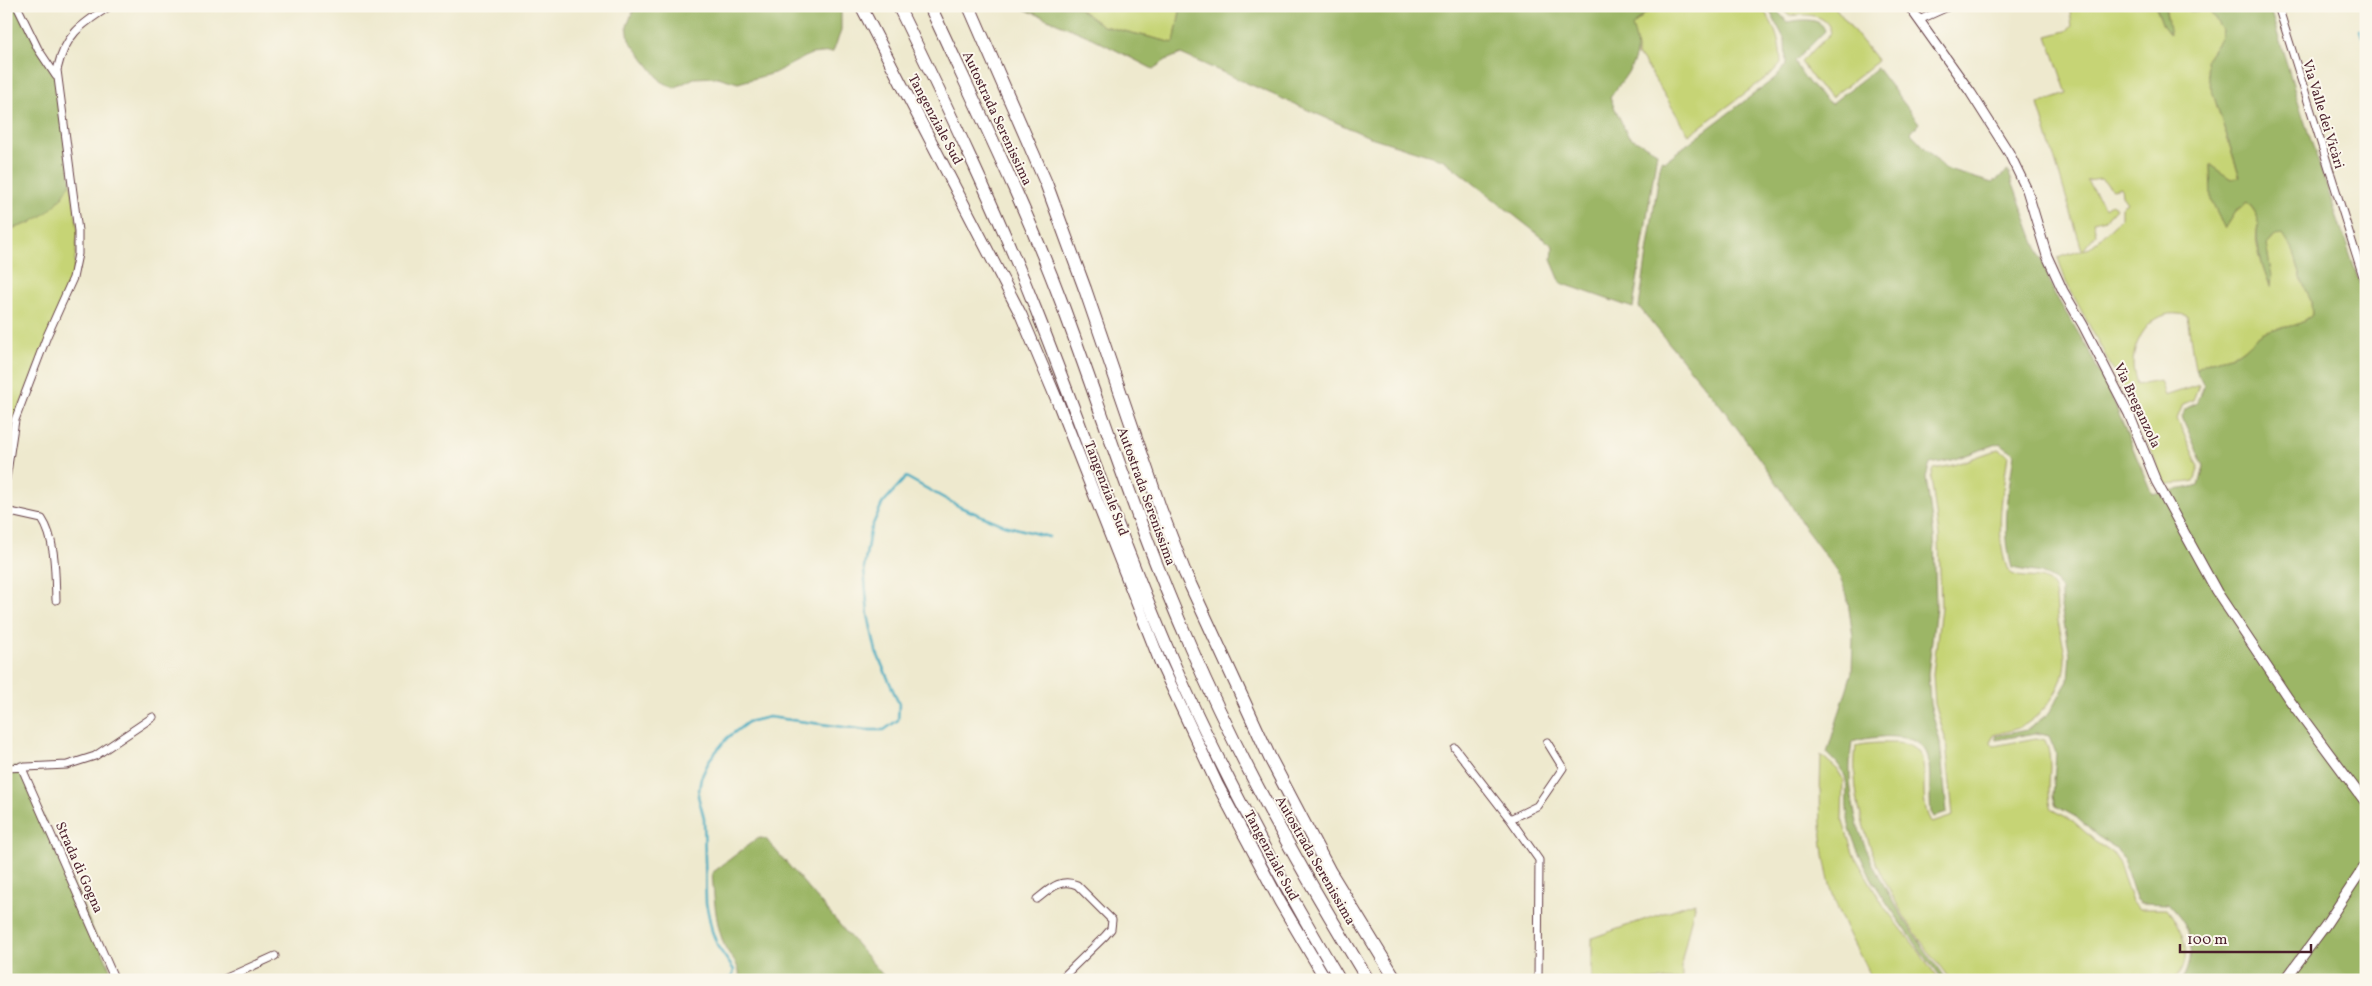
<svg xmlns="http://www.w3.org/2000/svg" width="2372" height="986" viewBox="0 0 2372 986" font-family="Vollkorn,serif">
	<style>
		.green { fill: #c6d475; stroke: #887a50; fill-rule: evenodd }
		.forest { fill: #9cb666; stroke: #736a48 }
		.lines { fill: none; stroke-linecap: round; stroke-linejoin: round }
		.stream { stroke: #3fa9bf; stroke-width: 2.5 }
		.minor-casing { stroke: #633d43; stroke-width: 9 }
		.tertiary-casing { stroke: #633d43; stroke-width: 11 }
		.trunk-casing { stroke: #633d43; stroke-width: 13 }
		.motorway-casing { stroke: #633d43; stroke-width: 14 }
		.minor { stroke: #fff; stroke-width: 7 }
		.tertiary { stroke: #fff; stroke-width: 9 }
		.trunk { stroke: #fff; stroke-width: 11 }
		.motorway { stroke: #fff; stroke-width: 12 }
		.labels { text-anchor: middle; stroke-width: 4; stroke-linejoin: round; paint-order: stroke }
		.street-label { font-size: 14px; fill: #4a1f2b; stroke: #fbf7ec }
	</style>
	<rect width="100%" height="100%" fill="#fbf7ec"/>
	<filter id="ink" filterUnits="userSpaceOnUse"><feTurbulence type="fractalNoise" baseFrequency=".02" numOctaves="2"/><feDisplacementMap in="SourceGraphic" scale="10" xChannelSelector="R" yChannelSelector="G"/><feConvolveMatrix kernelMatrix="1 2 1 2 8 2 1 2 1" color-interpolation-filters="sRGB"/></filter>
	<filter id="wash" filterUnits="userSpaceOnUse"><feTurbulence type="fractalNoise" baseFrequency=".0096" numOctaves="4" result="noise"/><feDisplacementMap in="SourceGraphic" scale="20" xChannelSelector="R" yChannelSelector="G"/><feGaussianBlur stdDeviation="1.12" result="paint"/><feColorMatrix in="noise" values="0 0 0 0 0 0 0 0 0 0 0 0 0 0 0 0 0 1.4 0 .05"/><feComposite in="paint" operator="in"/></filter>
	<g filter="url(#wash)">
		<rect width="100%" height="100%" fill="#eee9ce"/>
		<path class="green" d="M 1075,6 L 1181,6 L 1174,43 L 1103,26 Z
			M 1652,6 L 1760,6 C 1775,24 1780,41 1781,63 L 1771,74 L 1689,135 L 1643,60 L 1637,56 L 1637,48 L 1632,27 Z
			M 1780,6 L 1834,6 L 1878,61 L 1832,97 L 1820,88 L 1801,62 L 1831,33 C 1828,13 1805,14 1789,16 Z
			M 2069,6 L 2156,6 L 2163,26 L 2168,21 L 2165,6 L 2183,6 L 2189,11 L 2209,10 L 2222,30 L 2221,37 L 2206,59 L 2208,78 L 2240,178 L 2231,179 L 2210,166 L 2212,201 L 2225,229 L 2237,210 L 2247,202 C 2266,223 2254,223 2257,245 C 2260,259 2265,273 2270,286 L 2266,245 L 2274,236 L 2283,234 L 2294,252 L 2302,281 L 2311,300 L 2312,315 C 2293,332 2280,324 2262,333 C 2253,338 2247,348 2238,353 C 2224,359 2208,360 2195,369 L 2187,316 C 2156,305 2133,336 2133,365 C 2133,372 2136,379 2137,385 L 2160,381 L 2165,396 L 2199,385 L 2193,400 L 2183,404 L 2177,419 L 2199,467 L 2194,481 C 2184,484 2175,482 2165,485 L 2134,409 L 2066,282 L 2058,258 L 2082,250 L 2038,104 L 2067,94 L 2047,36 L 2066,31 L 2072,26 ZM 2101,179 L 2113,189 L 2121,187 L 2122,196 L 2127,203 L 2121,207 L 2121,218 L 2090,248 L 2083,250 L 2096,234 L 2093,222 L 2106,219 L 2116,208 L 2112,203 L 2105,208 L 2087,181 Z
			M 71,182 L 78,231 L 73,278 L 15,420 L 6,479 L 6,230 L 31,223 Z
			M 1999,449 L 2008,455 C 2003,491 1994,532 2007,568 C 2013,583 2041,572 2051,584 C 2058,593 2056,610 2058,621 C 2060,632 2064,644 2065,655 C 2066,683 2049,709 2026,724 C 2017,730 2003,732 1993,735 L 1991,742 L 1994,746 L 2036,738 L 2045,740 C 2056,765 2044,785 2052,809 L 2073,821 L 2094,840 L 2112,852 L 2118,861 L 2132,902 L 2140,909 L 2167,909 C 2183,930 2195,957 2175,980 L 1950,980 C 1932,955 1911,930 1897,904 C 1871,857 1849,800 1856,746 C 1868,743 1879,743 1891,743 C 1945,742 1911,793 1932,823 L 1953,816 L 1946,741 L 1935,704 L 1933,674 L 1941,607 L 1939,536 L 1931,478 L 1934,469 L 1953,465 Z
			M 1821,755 L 1837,769 L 1843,779 L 1842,819 L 1853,853 L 1885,908 L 1918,950 L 1938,980 L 1872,980 C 1862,958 1849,937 1840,914 C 1819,864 1819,809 1821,755 Z
			M 1695,902 L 1682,959 L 1682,980 L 1592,980 L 1592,938 Z"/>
		<path class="forest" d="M 6,6 L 17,6 L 56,76 L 71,182 C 58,209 36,224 6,230 Z
			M 635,6 L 841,6 L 841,31 L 833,52 L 811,54 L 774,73 L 738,83 L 718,77 L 694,78 L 674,88 L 661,81 L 629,40 L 627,26 Z
			M 1017,6 L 1075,6 L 1103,26 L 1174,43 L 1181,6 L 1652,6 L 1632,27 C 1645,59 1627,72 1610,98 L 1628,136 L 1657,152 L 1633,308 L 1561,283 L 1552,262 L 1553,246 L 1444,160 L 1367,136 L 1181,54 L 1166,60 L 1153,69 L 1090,37 Z
			M 1767,6 L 1773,6 L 1787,22 C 1799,20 1821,16 1825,31 L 1795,61 C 1803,79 1816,92 1831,104 L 1877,68 L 1919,123 L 1911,133 L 1945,169 L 1992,183 L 2008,171 L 2054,293 L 2088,349 L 2115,405 L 2152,494 C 2168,490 2183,490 2199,485 L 2204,467 L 2182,417 L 2187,408 L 2197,403 L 2204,386 L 2195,369 C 2208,360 2224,359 2238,353 C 2247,348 2253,338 2262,333 C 2280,324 2293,332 2312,315 L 2311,300 L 2302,281 L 2294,252 L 2283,235 L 2274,236 L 2266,245 L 2272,276 L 2271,287 C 2265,273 2260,260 2258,245 C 2254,225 2265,220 2247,202 L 2237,210 L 2225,229 L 2211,201 L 2210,165 L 2231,179 L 2240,177 L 2208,78 L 2206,59 L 2221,37 L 2222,30 L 2209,10 L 2189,11 L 2183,6 L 2269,6 L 2303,117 L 2366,302 L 2366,975 L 2361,980 L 2182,980 C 2193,967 2193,937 2184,923 C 2180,916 2174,910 2169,904 L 2141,903 L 2136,899 L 2123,859 L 2116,848 L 2097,836 L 2076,817 L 2056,806 L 2053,796 L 2056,753 L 2049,736 L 2036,733 L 1996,740 L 1995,736 L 2027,730 L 2049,713 L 2068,681 L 2070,654 L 2061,607 L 2061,591 L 2054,579 L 2041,573 L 2012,568 C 2001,530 2009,491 2014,453 L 2000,443 L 1952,460 L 1930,464 L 1926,477 L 1934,536 L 1936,607 L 1928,674 L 1930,704 L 1940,742 L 1947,813 L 1934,817 L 1931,812 C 1929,795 1931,774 1928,758 C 1923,729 1871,736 1852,742 C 1838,836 1897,908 1946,980 L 1941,980 C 1913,937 1878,898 1858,851 C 1854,842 1849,829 1848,818 C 1843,786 1856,779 1827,753 L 1852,672 L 1853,637 L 1847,595 L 1837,571 L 1806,530 L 1782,490 L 1721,406 L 1639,307 L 1661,160 L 1665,161 L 1775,78 L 1786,65 L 1785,40 Z
			M 2156,6 L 2165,6 L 2170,35 L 2163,26 Z
			M 21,766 L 115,980 L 6,980 L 6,768 Z
			M 761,838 L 766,839 L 887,980 L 739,980 C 742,964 728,957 723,942 C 715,920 714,896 712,873 L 756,839 Z"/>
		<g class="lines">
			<path class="stream" d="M 2362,36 L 2360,30 L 2366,28
				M 2365,42 L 2366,44
				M 731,980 L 734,970 L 718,947 L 712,931 L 706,903 L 704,818 L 698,796 L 701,778 L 710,759 L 727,738 L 748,722 L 769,717 L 866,730 L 884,730 L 898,720 L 899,704 L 876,651 L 868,615 L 864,568 L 870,531 L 882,504 L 906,477 L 960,507 L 1004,525 L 1049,537"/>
		</g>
	</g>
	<g filter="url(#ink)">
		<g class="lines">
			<defs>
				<path id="minor" d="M 17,6 L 38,49 L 56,76
					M 2278,6 L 2366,286
					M 1919,20 L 1950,6
					M 6,479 L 15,420 L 47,336 L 73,278 L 78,254 L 78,231 L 57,70 C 65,35 80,25 110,6
					M 6,511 L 42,519 C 56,540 55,574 56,600
					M 1455,748 L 1510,819
					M 21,766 L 115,980
					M 6,768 L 67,765 L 95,756 L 153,717
					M 1037,899 C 1050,889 1060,878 1077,885 L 1112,920 L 1111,929 L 1105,936 L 1060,980
					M 222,980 L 275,956
					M 1538,980 L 1539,860 L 1510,819 L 1537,806 L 1563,768 L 1547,742"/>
				<path id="tertiary" d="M 1909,6 L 1971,93 L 2009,153 L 2027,190 L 2047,256 L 2063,291 L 2083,325 L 2129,414 L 2156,481 L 2217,592 L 2288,698 L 2366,803
					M 2285,980 L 2325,926 L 2366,864"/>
				<path id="trunk" d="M 861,6 L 1021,315 L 1059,405 L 1161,664 L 1217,784 L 1280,902 L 1326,980
					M 898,6 C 947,106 995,206 1036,310 C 1082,426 1123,546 1173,661 C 1221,771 1278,876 1340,980"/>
				<path id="motorway" d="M 930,6 C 975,104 1023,200 1061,301 C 1104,417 1141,535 1191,648 C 1241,764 1302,872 1368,980
					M 969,6 L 1046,183 L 1085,289 L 1160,508 L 1185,573 L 1270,758 L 1330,872 L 1396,980"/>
			</defs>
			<use href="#minor" class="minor-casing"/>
			<use href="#tertiary" class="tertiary-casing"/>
			<use href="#trunk" class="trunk-casing"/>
			<use href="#motorway" class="motorway-casing"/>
			<use href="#minor" class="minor"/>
			<use href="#tertiary" class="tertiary"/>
			<use href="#trunk" class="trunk"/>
			<use href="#motorway" class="motorway"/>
		</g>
	</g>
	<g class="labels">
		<g class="street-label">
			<text transform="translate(2324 114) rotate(73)" y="5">Via Valle dei Vicàri</text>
			<text transform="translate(998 118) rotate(65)" y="5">Autostrada Serenissima</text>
			<text transform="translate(936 119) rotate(62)" y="5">Tangenziale Sud</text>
			<text transform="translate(2138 405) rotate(65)" y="5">Via Breganzola</text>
			<text transform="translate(1107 488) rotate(69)" y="5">Tangenziale Sud</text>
			<text transform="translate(1147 496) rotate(70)" y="5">Autostrada Serenissima</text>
			<text transform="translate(1272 855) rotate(62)" y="5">Tangenziale Sud</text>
			<text transform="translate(1316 860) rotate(60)" y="5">Autostrada Serenissima</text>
			<text transform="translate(80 867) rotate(66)" y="5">Strada di Gogna</text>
		</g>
	</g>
	<rect width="2372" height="986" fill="none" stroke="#fbf7ec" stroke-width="25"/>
	<path d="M2180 944v8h131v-8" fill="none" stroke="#4a1f2b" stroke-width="2.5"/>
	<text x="2187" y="944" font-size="15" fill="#4a1f2b" stroke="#fbf7ec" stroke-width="4" paint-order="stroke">100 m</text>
</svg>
